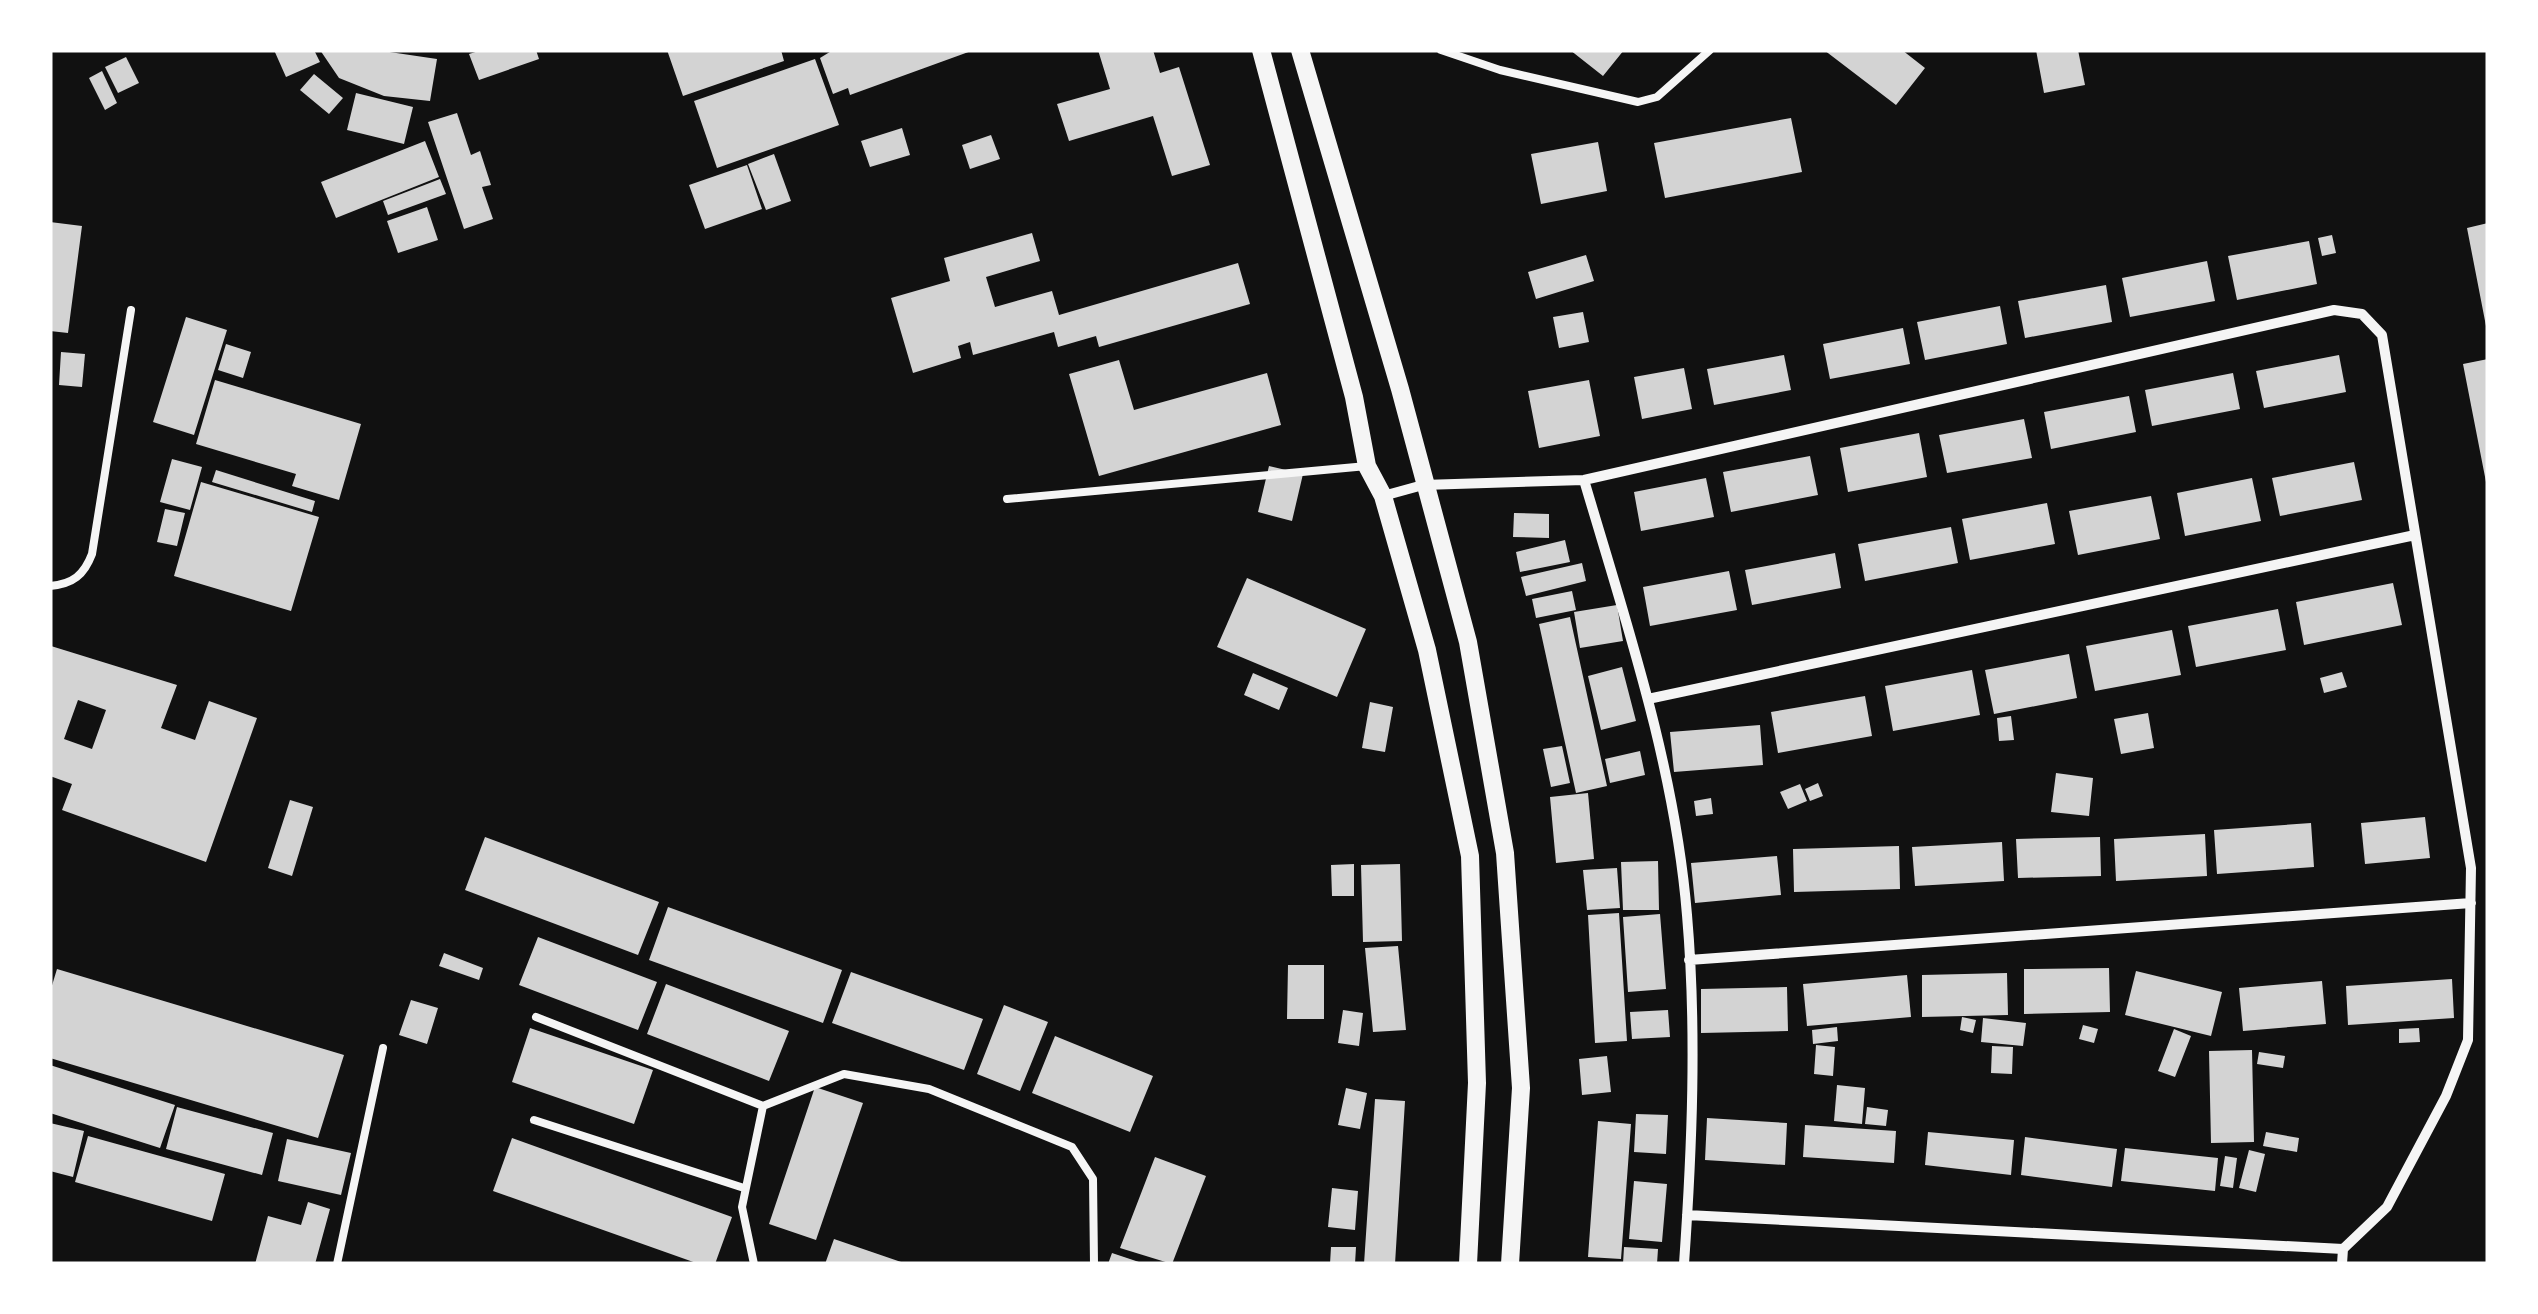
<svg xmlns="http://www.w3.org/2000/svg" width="2538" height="1314" viewBox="0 0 2538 1314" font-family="Commissioner,sans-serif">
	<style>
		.building { fill: #d3d3d3; fill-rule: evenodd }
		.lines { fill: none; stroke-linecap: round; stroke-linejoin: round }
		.service { stroke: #f5f5f5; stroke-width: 8 }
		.minor { stroke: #f5f5f5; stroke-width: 10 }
		.tertiary { stroke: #f5f5f5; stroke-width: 18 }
	</style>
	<rect width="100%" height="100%" fill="#111"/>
	<path class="building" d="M 274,50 L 314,50 L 320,62 L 286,77 Z
		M 320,50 L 376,50 L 437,59 L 430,101 L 384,96 L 339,78 Z
		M 482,50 L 536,50 L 539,59 L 479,80 L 469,54 Z
		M 667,50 L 781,50 L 784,61 L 683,96 Z
		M 833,50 L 974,50 L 850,95 L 848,88 L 833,94 L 820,58 Z
		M 1098,50 L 1153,50 L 1160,73 L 1179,67 L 1210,165 L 1172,176 L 1153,116 L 1069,141 L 1057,104 L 1110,89 Z
		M 1570,50 L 1624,50 L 1603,76 Z
		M 1824,50 L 1902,50 L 1925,68 L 1896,105 Z
		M 2036,50 L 2078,50 L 2085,85 L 2044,93 Z
		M 126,57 L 139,83 L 118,93 L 105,67 Z
		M 815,59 L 839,125 L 717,168 L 694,101 Z
		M 102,71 L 117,103 L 105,110 L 89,78 Z
		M 314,74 L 343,98 L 329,114 L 300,90 Z
		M 356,93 L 413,107 L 404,144 L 347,130 Z
		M 457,113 L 471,155 L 480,151 L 491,185 L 482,187 L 493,219 L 464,229 L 428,122 Z
		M 1791,118 L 1802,172 L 1665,198 L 1654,143 Z
		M 902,128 L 910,155 L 870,167 L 861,141 Z
		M 991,135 L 1000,159 L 970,169 L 962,145 Z
		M 425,141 L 439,177 L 336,218 L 321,182 Z
		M 1598,142 L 1607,191 L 1541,204 L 1531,154 Z
		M 774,154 L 791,201 L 766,210 L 748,164 Z
		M 747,165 L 762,209 L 705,229 L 689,185 Z
		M 440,179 L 446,194 L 388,215 L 383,201 Z
		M 427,207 L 438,240 L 398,253 L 387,221 Z
		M 50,222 L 82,226 L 68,333 L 50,331 Z
		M 2488,223 L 2488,326 L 2486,326 L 2467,228 Z
		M 1032,233 L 1040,261 L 986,277 L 995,307 L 1052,291 L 1059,315 L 1238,263 L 1250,304 L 1099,347 L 1096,336 L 1058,347 L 1054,332 L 973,355 L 970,342 L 958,346 L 961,358 L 913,373 L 891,298 L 950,281 L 944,258 Z
		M 2332,235 L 2336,253 L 2322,256 L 2318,238 Z
		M 2309,241 L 2317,284 L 2237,300 L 2228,256 Z
		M 1586,255 L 1594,281 L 1536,299 L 1528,272 Z
		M 2207,261 L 2215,301 L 2130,317 L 2122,278 Z
		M 2106,285 L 2112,322 L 2025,338 L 2018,301 Z
		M 2000,306 L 2007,344 L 1925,360 L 1917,322 Z
		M 1583,312 L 1589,342 L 1559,348 L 1553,317 Z
		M 186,317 L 227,330 L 194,435 L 153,422 Z
		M 1903,328 L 1910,364 L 1830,379 L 1823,344 Z
		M 226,344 L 251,352 L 243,378 L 218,370 Z
		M 61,352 L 85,354 L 82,387 L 59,385 Z
		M 1784,355 L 1791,390 L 1714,405 L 1707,369 Z
		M 2339,355 L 2346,392 L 2264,408 L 2256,371 Z
		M 2488,359 L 2488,482 L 2486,482 L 2463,364 Z
		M 1119,360 L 1134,410 L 1267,373 L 1281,425 L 1099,476 L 1069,374 Z
		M 1684,368 L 1692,409 L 1642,419 L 1634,377 Z
		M 2233,373 L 2240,409 L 2152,426 L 2145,390 Z
		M 215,380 L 361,424 L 339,500 L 292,486 L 296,474 L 196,444 Z
		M 1589,380 L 1600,436 L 1539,448 L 1528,391 Z
		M 2129,396 L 2136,432 L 2051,449 L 2044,412 Z
		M 2024,419 L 2032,458 L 1947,473 L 1939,435 Z
		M 1919,433 L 1927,477 L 1848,492 L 1840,448 Z
		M 1810,456 L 1818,495 L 1731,512 L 1723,472 Z
		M 172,459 L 202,467 L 190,510 L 160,502 Z
		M 2354,462 L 2362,500 L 2280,516 L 2272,478 Z
		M 1269,466 L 1303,474 L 1292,521 L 1258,512 Z
		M 216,470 L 315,501 L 312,512 L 212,482 Z
		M 1706,478 L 1714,517 L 1641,531 L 1634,492 Z
		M 2252,478 L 2261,521 L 2185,536 L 2177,493 Z
		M 201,482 L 319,517 L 291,611 L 174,576 Z
		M 2151,496 L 2160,539 L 2078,555 L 2069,511 Z
		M 2047,503 L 2055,544 L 1970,560 L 1962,519 Z
		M 165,509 L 185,513 L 177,546 L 157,542 Z
		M 1514,513 L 1549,514 L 1549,538 L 1513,537 Z
		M 1951,527 L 1958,563 L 1865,581 L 1858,544 Z
		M 1565,540 L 1570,562 L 1520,572 L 1516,552 Z
		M 1835,553 L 1841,588 L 1752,605 L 1745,570 Z
		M 1582,563 L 1586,581 L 1526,596 L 1521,577 Z
		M 1729,571 L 1737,610 L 1650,626 L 1643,587 Z
		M 1247,578 L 1366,629 L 1337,697 L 1217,647 Z
		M 2393,583 L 2402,625 L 2304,645 L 2296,602 Z
		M 1572,591 L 1576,610 L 1536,618 L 1532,599 Z
		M 1617,605 L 1623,641 L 1580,648 L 1574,612 Z
		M 2278,609 L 2286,650 L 2196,667 L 2188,626 Z
		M 1570,617 L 1607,786 L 1576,793 L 1539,624 Z
		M 2172,630 L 2181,675 L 2095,691 L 2086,646 Z
		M 51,646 L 177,685 L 161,728 L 195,740 L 209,701 L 257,718 L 206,862 L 62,810 L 72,784 L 50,776 ZM 78,700 L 106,710 L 92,749 L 64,739 Z
		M 2069,654 L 2077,698 L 1994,714 L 1985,670 Z
		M 1622,667 L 1636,721 L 1601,730 L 1588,676 Z
		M 1972,670 L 1980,715 L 1893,731 L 1885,686 Z
		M 2342,672 L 2347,687 L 2324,693 L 2320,678 Z
		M 1253,673 L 1288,688 L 1279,710 L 1244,695 Z
		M 1865,696 L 1872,736 L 1778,753 L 1771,712 Z
		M 1370,702 L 1393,707 L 1385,752 L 1362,748 Z
		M 2148,713 L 2154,748 L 2121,754 L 2114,719 Z
		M 2011,716 L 2014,740 L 1999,741 L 1997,718 Z
		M 1760,725 L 1763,765 L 1674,772 L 1670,732 Z
		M 1562,746 L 1570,783 L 1551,787 L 1543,749 Z
		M 1640,751 L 1645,775 L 1610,783 L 1605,759 Z
		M 2056,773 L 2093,778 L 2089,816 L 2051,812 Z
		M 1818,783 L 1823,796 L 1810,801 L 1805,789 Z
		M 1800,784 L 1807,801 L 1788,809 L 1780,792 Z
		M 1588,793 L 1594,859 L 1556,863 L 1550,797 Z
		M 1711,798 L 1713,814 L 1696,816 L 1694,801 Z
		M 290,800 L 313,807 L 292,876 L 268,868 Z
		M 2425,817 L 2430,858 L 2365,864 L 2361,823 Z
		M 2311,823 L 2314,867 L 2217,874 L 2214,830 Z
		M 2205,834 L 2207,876 L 2116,881 L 2114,839 Z
		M 485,837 L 659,902 L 638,955 L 465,890 Z
		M 2100,837 L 2101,876 L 2018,878 L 2016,839 Z
		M 2002,842 L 2004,881 L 1915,886 L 1912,847 Z
		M 1899,846 L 1900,889 L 1794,892 L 1793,849 Z
		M 1777,856 L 1781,895 L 1695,903 L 1691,863 Z
		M 1658,861 L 1659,910 L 1623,910 L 1621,862 Z
		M 1354,864 L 1354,896 L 1332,896 L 1331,865 Z
		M 1400,864 L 1402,941 L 1363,942 L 1361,865 Z
		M 1617,868 L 1620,908 L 1587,910 L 1583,870 Z
		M 668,907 L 842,970 L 823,1023 L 649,960 Z
		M 1619,913 L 1627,1041 L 1595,1043 L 1588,915 Z
		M 1660,914 L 1666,989 L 1628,992 L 1623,917 Z
		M 538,937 L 657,982 L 638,1030 L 519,985 Z
		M 1398,946 L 1406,1030 L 1373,1032 L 1365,948 Z
		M 444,953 L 483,968 L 479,980 L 439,966 Z
		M 1288,965 L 1324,965 L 1324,1019 L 1287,1019 Z
		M 2109,968 L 2110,1012 L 2024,1014 L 2024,969 Z
		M 57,969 L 344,1055 L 318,1138 L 50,1058 L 50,992 Z
		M 2136,971 L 2222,992 L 2211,1036 L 2125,1015 Z
		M 851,972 L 983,1019 L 964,1070 L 832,1023 Z
		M 2007,973 L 2008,1015 L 1922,1017 L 1922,975 Z
		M 1907,975 L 1911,1017 L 1807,1026 L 1803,984 Z
		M 2452,979 L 2454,1018 L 2348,1025 L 2346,986 Z
		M 2322,981 L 2326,1024 L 2243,1031 L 2239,988 Z
		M 666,984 L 789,1031 L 769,1081 L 647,1034 Z
		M 1787,987 L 1788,1031 L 1701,1033 L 1701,989 Z
		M 411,1000 L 438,1008 L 427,1044 L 399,1035 Z
		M 1004,1005 L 1048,1022 L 1020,1091 L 977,1074 Z
		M 1343,1010 L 1363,1013 L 1359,1046 L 1338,1043 Z
		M 1668,1010 L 1670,1037 L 1632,1039 L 1630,1012 Z
		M 1962,1017 L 1976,1020 L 1973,1033 L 1960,1030 Z
		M 1983,1018 L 2026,1023 L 2023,1046 L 1981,1042 Z
		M 2083,1025 L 2098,1029 L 2094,1043 L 2079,1039 Z
		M 1837,1027 L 1838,1041 L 1813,1044 L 1812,1030 Z
		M 530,1028 L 653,1070 L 634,1124 L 512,1082 Z
		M 2419,1028 L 2420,1042 L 2399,1043 L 2399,1029 Z
		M 2174,1029 L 2191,1036 L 2175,1077 L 2158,1071 Z
		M 1055,1036 L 1153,1076 L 1130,1132 L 1032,1093 Z
		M 1816,1045 L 1835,1047 L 1833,1076 L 1814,1074 Z
		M 1992,1046 L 2013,1047 L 2012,1074 L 1991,1073 Z
		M 2252,1050 L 2254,1142 L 2211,1143 L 2209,1051 Z
		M 2259,1052 L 2285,1056 L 2283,1068 L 2257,1064 Z
		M 1607,1056 L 1611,1092 L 1582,1095 L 1579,1059 Z
		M 50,1065 L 175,1105 L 160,1148 L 50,1113 Z
		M 1837,1085 L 1865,1088 L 1862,1124 L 1834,1121 Z
		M 815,1087 L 863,1103 L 816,1240 L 769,1224 Z
		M 1346,1088 L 1367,1093 L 1360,1129 L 1338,1125 Z
		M 1375,1099 L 1405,1101 L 1395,1264 L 1364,1264 Z
		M 177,1107 L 273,1133 L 262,1175 L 166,1149 Z
		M 1867,1107 L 1888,1110 L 1886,1126 L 1865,1124 Z
		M 1636,1114 L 1668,1115 L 1666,1154 L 1634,1152 Z
		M 1707,1118 L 1787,1123 L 1785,1165 L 1705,1160 Z
		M 1598,1121 L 1631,1124 L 1621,1259 L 1588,1257 Z
		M 50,1123 L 84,1131 L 73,1177 L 50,1171 Z
		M 1805,1125 L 1896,1131 L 1894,1163 L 1803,1157 Z
		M 1928,1132 L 2014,1140 L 2011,1175 L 1925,1165 Z
		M 2266,1132 L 2299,1138 L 2297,1152 L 2263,1146 Z
		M 88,1136 L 225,1174 L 212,1221 L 75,1182 Z
		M 2025,1137 L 2117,1149 L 2112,1187 L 2021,1175 Z
		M 512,1138 L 732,1217 L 715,1264 L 699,1264 L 493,1191 Z
		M 287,1139 L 351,1153 L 341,1195 L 278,1181 Z
		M 2125,1148 L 2218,1158 L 2215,1191 L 2121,1181 Z
		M 2249,1150 L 2265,1154 L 2256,1192 L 2239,1188 Z
		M 2225,1156 L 2237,1158 L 2233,1188 L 2220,1186 Z
		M 1155,1157 L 1206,1176 L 1172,1264 L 1120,1248 Z
		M 1634,1181 L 1667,1184 L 1662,1242 L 1629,1239 Z
		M 1332,1188 L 1358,1191 L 1355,1230 L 1328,1227 Z
		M 308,1202 L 330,1209 L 315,1264 L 255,1264 L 268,1216 L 301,1225 Z
		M 834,1239 L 904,1263 L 904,1264 L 825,1264 Z
		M 1331,1247 L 1356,1247 L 1355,1264 L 1330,1264 Z
		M 1624,1247 L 1658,1249 L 1657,1264 L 1623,1264 Z
		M 1112,1253 L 1142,1263 L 1142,1264 L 1108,1264 Z"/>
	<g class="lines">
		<path class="service" d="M 1441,50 L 1500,70 L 1638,102 L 1657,97 L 1710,50
			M 1007,499 L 1367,466
			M 50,586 C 73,584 84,575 92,554 L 131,310
			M 536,1017 L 763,1106 L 742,1207 L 754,1264
			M 763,1106 L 844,1074 L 929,1089 L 1072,1147 L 1093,1179 L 1094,1264
			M 534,1120 L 744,1188
			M 337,1264 L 383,1048"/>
		<path class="minor" d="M 1584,480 C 1626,622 1675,767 1687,915 C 1697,1031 1692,1149 1684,1264
			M 1383,496 L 1423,485 L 1584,480 L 2334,310 L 2362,314 L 2382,335 L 2471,868 L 2468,1040 L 2446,1096 L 2387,1207 L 2343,1249 L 2342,1264
			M 1648,699 L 2415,535
			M 1689,960 L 2471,903
			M 1687,1215 L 2343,1249"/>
		<path class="tertiary" d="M 1261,50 L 1354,397 L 1367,466 L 1383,496 L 1427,650 L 1470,856 L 1477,1083 L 1468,1264
			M 1300,50 L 1400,389 L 1468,642 L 1505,853 L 1521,1088 L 1510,1264"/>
	</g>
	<rect width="2538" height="1314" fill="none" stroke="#ffffff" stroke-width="105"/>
</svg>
